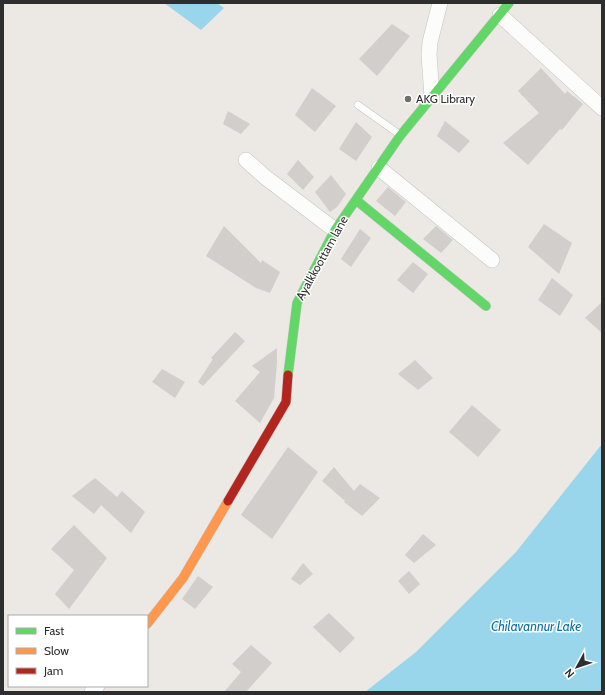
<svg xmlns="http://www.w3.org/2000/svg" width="605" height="695" viewBox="0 0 605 695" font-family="Cabin,sans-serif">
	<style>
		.water { fill: #99d6ec }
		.building { fill: #d1cecb }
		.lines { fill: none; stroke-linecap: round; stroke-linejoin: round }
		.lane-casing { stroke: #c5c4c5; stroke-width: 8 }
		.street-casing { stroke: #c5c4c5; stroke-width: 16 }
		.fast-casing { stroke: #c5c4c5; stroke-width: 10 }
		.slow-casing { stroke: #c5c4c5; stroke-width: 10 }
		.jam-casing { stroke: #c5c4c5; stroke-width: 10 }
		.lane { stroke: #fcfcfb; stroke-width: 7 }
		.street { stroke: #fcfcfb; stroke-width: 15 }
		.fast { stroke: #63d668; stroke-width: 9 }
		.slow { stroke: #ff974d; stroke-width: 9 }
		.jam { stroke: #b3261e; stroke-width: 9 }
		.poi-dot { fill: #706f6e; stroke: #fff; stroke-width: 1.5 }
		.labels { text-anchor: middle; stroke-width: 3; stroke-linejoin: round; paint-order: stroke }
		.poi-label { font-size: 12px; fill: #2e2e2e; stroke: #fff; text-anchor: start }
		.street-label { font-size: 12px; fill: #2e2e2e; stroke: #fff }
		.water-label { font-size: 13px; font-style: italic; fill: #0d6fa3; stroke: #fff }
	</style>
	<rect width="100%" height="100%" fill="#ece8e4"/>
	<path class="water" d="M 164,3 L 217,3 L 224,8 L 201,30 Z
		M 602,444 L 602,692 L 365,692 L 416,652 L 516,552 Z"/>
	<path class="building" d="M 392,24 L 410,36 L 377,76 L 359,59 Z
		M 541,68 L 565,94 L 567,91 L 583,104 L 562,130 L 560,129 L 528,165 L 503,143 L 539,113 L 518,91 Z
		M 312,88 L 336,106 L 315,132 L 295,115 Z
		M 228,111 L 250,124 L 241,134 L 223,124 Z
		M 445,121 L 470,141 L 459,153 L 437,136 Z
		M 356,122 L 372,137 L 356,161 L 339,149 Z
		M 298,160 L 314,177 L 303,190 L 287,174 Z
		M 331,175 L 346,194 L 337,207 L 330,212 L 315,192 Z
		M 388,187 L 406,202 L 395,216 L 376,201 Z
		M 544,224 L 572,243 L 559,274 L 528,247 Z
		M 224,226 L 261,263 L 262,260 L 280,272 L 270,293 L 256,288 L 206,256 Z
		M 436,226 L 453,240 L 441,253 L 423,239 Z
		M 360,229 L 371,238 L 351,267 L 341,259 Z
		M 413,262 L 428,274 L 413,293 L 397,280 Z
		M 552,278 L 573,295 L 560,316 L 538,300 Z
		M 602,302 L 602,333 L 585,318 Z
		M 235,332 L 245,341 L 203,386 L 198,382 L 213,359 L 211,358 Z
		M 277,348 L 277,362 L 274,398 L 260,423 L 235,401 L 260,372 L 252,366 Z
		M 415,360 L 433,378 L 418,390 L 398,374 Z
		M 162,369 L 185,382 L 175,398 L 152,382 Z
		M 472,405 L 501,430 L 478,457 L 449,432 Z
		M 288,447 L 318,472 L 272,539 L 241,515 Z
		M 334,467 L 354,491 L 360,484 L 380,498 L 362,516 L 344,502 L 345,501 L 322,481 Z
		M 95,478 L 117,497 L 122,491 L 145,512 L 131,533 L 101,505 L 94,514 L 72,496 Z
		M 74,525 L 107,558 L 69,609 L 55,594 L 74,570 L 51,549 Z
		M 423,534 L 436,545 L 414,563 L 405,555 Z
		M 303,563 L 313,574 L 300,585 L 291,579 Z
		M 409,571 L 420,584 L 409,594 L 398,581 Z
		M 198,576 L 213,587 L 195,609 L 182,599 Z
		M 329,613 L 355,638 L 340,653 L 313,627 Z
		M 251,645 L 272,663 L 246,692 L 224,692 L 241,672 L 232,664 Z"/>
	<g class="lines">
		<defs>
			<path id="lane" d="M 358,105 L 399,134"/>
			<path id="street" d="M 500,15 L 602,108
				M 432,97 L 429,54 L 430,42 L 440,3
				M 246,160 L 265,177 L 335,230
				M 379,168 L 492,260
				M 92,692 L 97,686"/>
			<path id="fast" d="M 356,200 L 486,306
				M 288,375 L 297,303 L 335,230 L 400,136 L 509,3"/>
			<path id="slow" d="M 147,624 L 183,578 L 228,501"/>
			<path id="jam" d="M 228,501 L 286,402 L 288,375"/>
		</defs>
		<use href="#lane" class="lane-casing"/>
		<use href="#street" class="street-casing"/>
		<use href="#fast" class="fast-casing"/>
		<use href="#slow" class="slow-casing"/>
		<use href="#jam" class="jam-casing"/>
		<use href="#lane" class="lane"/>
		<use href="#street" class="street"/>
		<use href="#fast" class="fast"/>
		<use href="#slow" class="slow"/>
		<use href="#jam" class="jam"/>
	</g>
	<circle class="poi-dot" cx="408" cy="99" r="4"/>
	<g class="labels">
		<g class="poi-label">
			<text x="416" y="103">AKG Library</text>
		</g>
		<g class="street-label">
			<text transform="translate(322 258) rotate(-61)" y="4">Ayalkkoottam lane</text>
		</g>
		<g class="water-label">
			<text x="536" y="631">Chilavannur Lake</text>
		</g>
	</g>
	<rect width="605" height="695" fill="none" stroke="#2e2e2e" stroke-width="8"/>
	<rect x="8" y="615" width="140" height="72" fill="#ffffff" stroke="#ababab"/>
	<rect x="16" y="628" width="20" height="6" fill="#63d668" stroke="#ababab"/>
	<text x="44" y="635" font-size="12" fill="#2e2e2e">Fast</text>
	<rect x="16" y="648" width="20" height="6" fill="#ff974d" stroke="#ababab"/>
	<text x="44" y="655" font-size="12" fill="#2e2e2e">Slow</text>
	<rect x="16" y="668" width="20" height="6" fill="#b3261e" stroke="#ababab"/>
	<text x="44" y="675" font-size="12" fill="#2e2e2e">Jam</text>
	<g transform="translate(577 667) rotate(230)" stroke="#ffffff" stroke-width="3" paint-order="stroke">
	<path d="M0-3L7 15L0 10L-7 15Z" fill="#2e2e2e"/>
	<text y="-6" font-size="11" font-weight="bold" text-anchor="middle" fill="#2e2e2e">N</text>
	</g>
</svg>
